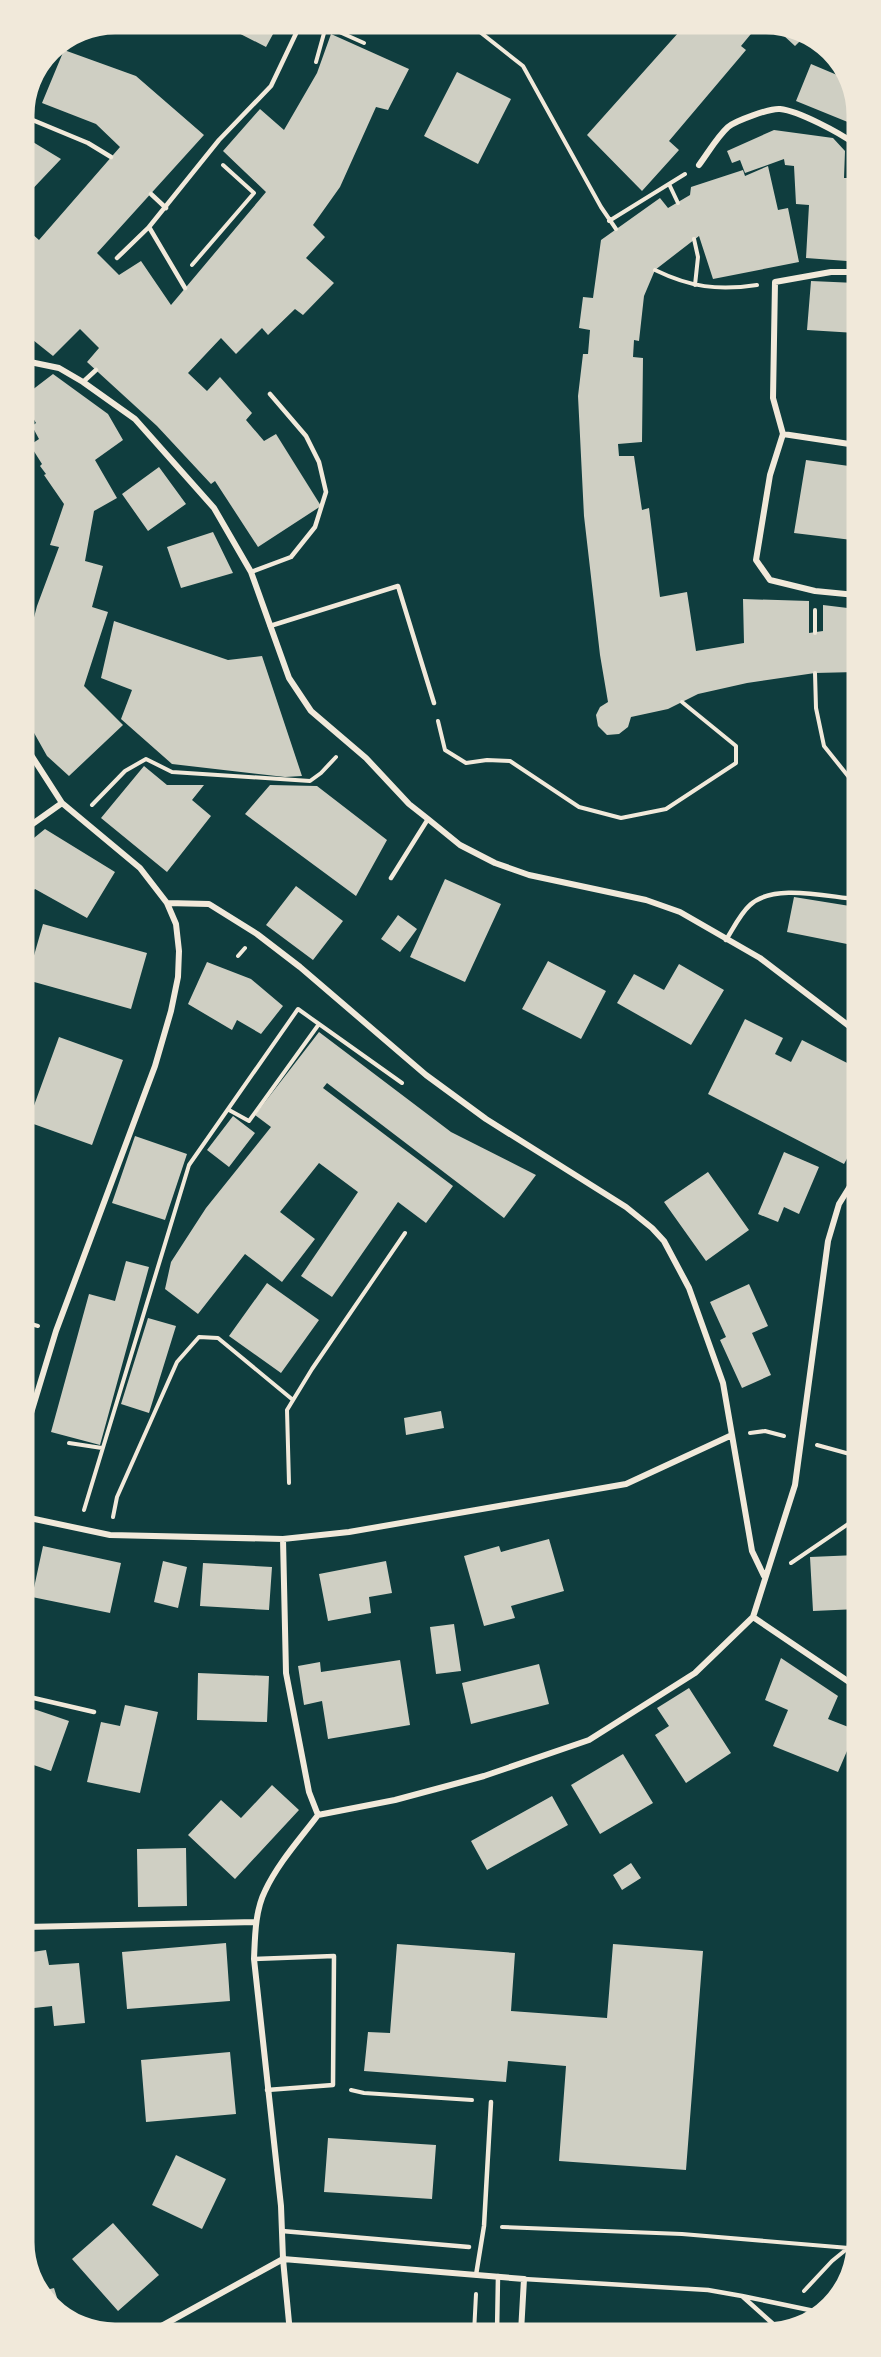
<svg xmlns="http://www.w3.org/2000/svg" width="881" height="2357" viewBox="0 0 881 2357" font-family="'IBM Plex Serif',serif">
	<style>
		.building { fill: #cfcfc3 }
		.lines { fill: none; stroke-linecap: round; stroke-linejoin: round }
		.path { stroke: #f1e9da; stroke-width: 4 }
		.service { stroke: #f1e9da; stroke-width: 4.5 }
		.minor { stroke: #f1e9da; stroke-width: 6 }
		.rim { fill: none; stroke: #f1e9da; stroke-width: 3 }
	</style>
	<rect width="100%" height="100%" fill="#0f3d3e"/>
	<path class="building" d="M 219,23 L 279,23 L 266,47 Z
		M 687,23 L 760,23 L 741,46 L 746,50 L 669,141 L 679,150 L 642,191 L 587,135 Z
		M 770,23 L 773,23 L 805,36 L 795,46 Z
		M 331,34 L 409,69 L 388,110 L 376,107 L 340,187 L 313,225 L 325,237 L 306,258 L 334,283 L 303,315 L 295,309 L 268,335 L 262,328 L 236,354 L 221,338 L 188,373 L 207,391 L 220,377 L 252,413 L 246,420 L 264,441 L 276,434 L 321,506 L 258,547 L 215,481 L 211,484 L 157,426 L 87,362 L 99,348 L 80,329 L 53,356 L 23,332 L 23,226 L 39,240 L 120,147 L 96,124 L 42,103 L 64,50 L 136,76 L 204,135 L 97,253 L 119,275 L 141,261 L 171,305 L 266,192 L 223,151 L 260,109 L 284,130 L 317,73 Z
		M 811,64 L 849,80 L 855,90 L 855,125 L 796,101 Z
		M 457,72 L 511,99 L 478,164 L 424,136 Z
		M 774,130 L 833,138 L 845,151 L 844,178 L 855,178 L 856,249 L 847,249 L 847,261 L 806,258 L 809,205 L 796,204 L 794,166 L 785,165 L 784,159 L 745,173 L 740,160 L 732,163 L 727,151 Z
		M 23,136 L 61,159 L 23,199 Z
		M 768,166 L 778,210 L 788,208 L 799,262 L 713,279 L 699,236 L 655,270 L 644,296 L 639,341 L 634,340 L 633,357 L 643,358 L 642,442 L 618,444 L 619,456 L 634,456 L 642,510 L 649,508 L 660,597 L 687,592 L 696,651 L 744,643 L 743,599 L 809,601 L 809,633 L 823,631 L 823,605 L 856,609 L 856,672 L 815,673 L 747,683 L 698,694 L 668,709 L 631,717 L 628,727 L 619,734 L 607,735 L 598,726 L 596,715 L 600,707 L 608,702 L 600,655 L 584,516 L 578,396 L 583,354 L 588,354 L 590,330 L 579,328 L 583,297 L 593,298 L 601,240 L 660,198 L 668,208 L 690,195 L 691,187 L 743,170 L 745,176 Z
		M 811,281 L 856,283 L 856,333 L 807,330 Z
		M 53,374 L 108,414 L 123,440 L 95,460 L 117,498 L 94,511 L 85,561 L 103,566 L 92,607 L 108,612 L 84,686 L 123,725 L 69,776 L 47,756 L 24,715 L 23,667 L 27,644 L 37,606 L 59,547 L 50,545 L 64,504 L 44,475 L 46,474 L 40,466 L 42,464 L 30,445 L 39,439 L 32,426 L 36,423 L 23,401 L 23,397 Z
		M 806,460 L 856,467 L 856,512 L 852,540 L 794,533 Z
		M 159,467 L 186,504 L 148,531 L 122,494 Z
		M 213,532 L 233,573 L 181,588 L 167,547 Z
		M 114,621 L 228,660 L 262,656 L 302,776 L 285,777 L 172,764 L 121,719 L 132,690 L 101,678 Z
		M 144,766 L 167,785 L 204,785 L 192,800 L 211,816 L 167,872 L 101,818 Z
		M 270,785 L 317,786 L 387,840 L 356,896 L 245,814 Z
		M 45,829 L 115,872 L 87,918 L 35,889 L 24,897 L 24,846 Z
		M 445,879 L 501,904 L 465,982 L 410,957 Z
		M 296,886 L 343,921 L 313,960 L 266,925 Z
		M 794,897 L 856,907 L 857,946 L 787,932 Z
		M 398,915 L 417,929 L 400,952 L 381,939 Z
		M 43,924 L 147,953 L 131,1009 L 27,980 Z
		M 548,961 L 606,991 L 581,1039 L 522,1009 Z
		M 207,962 L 251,979 L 283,1006 L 261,1034 L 237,1020 L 232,1030 L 188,1004 Z
		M 679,964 L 724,990 L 691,1045 L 617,1003 L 634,974 L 664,990 Z
		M 745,1019 L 783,1038 L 775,1054 L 791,1062 L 802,1040 L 857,1068 L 857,1140 L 844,1164 L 708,1094 Z
		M 319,1032 L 451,1132 L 536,1175 L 504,1218 L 327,1083 L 323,1088 L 453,1186 L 426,1223 L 398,1202 L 332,1297 L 301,1276 L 358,1192 L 319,1163 L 280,1212 L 315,1239 L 282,1282 L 245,1254 L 198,1314 L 165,1289 L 171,1262 L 206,1208 L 271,1127 L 255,1115 Z
		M 59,1037 L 123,1060 L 92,1145 L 28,1122 Z
		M 233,1116 L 255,1133 L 229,1167 L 207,1150 Z
		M 135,1136 L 187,1154 L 165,1220 L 112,1203 Z
		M 784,1152 L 819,1167 L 799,1214 L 784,1207 L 778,1222 L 758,1214 Z
		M 708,1172 L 749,1230 L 706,1261 L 664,1202 Z
		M 126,1261 L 149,1267 L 100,1445 L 51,1432 L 89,1294 L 115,1301 Z
		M 267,1283 L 319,1320 L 281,1373 L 229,1336 Z
		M 749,1284 L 768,1326 L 752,1333 L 771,1375 L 742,1388 L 720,1340 L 726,1337 L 710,1302 Z
		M 148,1318 L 176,1326 L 149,1413 L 121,1404 Z
		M 441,1411 L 444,1428 L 406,1435 L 404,1418 Z
		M 549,1539 L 564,1591 L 511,1606 L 515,1618 L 484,1626 L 464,1556 L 499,1546 L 501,1552 Z
		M 43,1546 L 121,1563 L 110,1613 L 32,1597 Z
		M 857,1555 L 858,1609 L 813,1611 L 810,1557 Z
		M 163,1561 L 187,1567 L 178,1608 L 154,1602 Z
		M 386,1561 L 392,1593 L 369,1597 L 371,1613 L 328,1621 L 319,1574 Z
		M 203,1563 L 272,1567 L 269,1610 L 200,1606 Z
		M 454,1624 L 461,1671 L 436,1674 L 430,1627 Z
		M 781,1658 L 838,1696 L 828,1719 L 856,1730 L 838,1772 L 773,1746 L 788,1710 L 765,1700 Z
		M 400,1660 L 410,1725 L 328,1739 L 322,1701 L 304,1705 L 298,1666 L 320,1662 L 321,1672 Z
		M 539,1664 L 549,1704 L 471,1724 L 462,1683 Z
		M 198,1673 L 269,1676 L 267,1722 L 197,1720 Z
		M 689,1688 L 731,1753 L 686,1783 L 655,1735 L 669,1726 L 657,1708 Z
		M 125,1705 L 158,1712 L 140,1793 L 87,1782 L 101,1722 L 120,1726 Z
		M 25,1706 L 69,1721 L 51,1771 L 25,1762 Z
		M 623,1754 L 653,1803 L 600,1834 L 571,1785 Z
		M 272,1785 L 299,1810 L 235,1879 L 188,1835 L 221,1800 L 241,1818 Z
		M 552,1796 L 568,1825 L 487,1870 L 471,1841 Z
		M 186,1848 L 187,1906 L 138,1907 L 137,1849 Z
		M 631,1863 L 641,1878 L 622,1890 L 613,1875 Z
		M 226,1943 L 230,2001 L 127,2009 L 122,1952 Z
		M 397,1944 L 515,1953 L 511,2011 L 607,2018 L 613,1944 L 703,1951 L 686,2170 L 559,2161 L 566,2066 L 508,2061 L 506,2082 L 364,2071 L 368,2032 L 390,2033 Z
		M 46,1950 L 49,1965 L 79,1963 L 85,2023 L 54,2026 L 52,2006 L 25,2009 L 25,1953 Z
		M 230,2052 L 236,2114 L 146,2122 L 141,2060 Z
		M 328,2138 L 436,2145 L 432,2199 L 324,2192 Z
		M 176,2155 L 226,2179 L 202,2229 L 152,2205 Z
		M 113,2223 L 159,2275 L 118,2311 L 72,2259 Z
		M 54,2288 L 63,2317 L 58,2315 L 42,2291 Z
		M 392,2328 L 423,2331 L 423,2333 L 391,2333 Z"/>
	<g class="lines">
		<path class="path" d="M 463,23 L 471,25 L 523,66 L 601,207 L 616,229
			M 316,62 L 326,26 L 364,43
			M 669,184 L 678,203
			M 609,221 L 685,174
			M 694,239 L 698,257 L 695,285
			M 192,265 L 254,193 L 223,165
			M 655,270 C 690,287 718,291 757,285
			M 815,633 L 815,610
			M 815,673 L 816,708 L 824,746 L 856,786
			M 438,721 L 445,750 L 466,763 L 487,760 L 510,761 L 579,807 L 621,818 L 666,809 L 736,763 L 736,746 L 682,702
			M 92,805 L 125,771 L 146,759 L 172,772 L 310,781 L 321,773 L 336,757
			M 238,956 L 245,948
			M 319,1024 L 402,1083
			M 24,1322 L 38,1326
			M 750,1433 L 765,1431 L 784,1436
			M 69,1443 L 102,1448
			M 817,1445 L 857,1456
			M 289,1483 L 287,1410 L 312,1369 L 405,1233
			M 84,1510 L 189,1165 L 298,1009 L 319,1024 L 249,1121 L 229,1110
			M 113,1517 L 117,1497 L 177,1362 L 199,1337 L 218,1338 L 293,1400
			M 791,1563 L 857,1518
			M 351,2090 L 364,2093 L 472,2100
			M 502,2227 L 682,2234 L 849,2248 L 858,2239
			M 804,2291 L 832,2261 L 848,2248
			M 474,2333 L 476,2294"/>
		<path class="service" d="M 23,116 L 88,143 L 111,157
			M 151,194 L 166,208
			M 117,258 L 149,227
			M 185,288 L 149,227 L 219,140 L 271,86 L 301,23
			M 83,382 L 96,370
			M 251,572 L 291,557 L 315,527 L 326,492 L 319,462 L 306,436 L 270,394
			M 270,626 L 398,586 L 434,703
			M 391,878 L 428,819
			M 726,940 C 733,929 740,914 750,905 C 773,883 828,897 856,899
			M 25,1696 L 94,1712
			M 254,1959 L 334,1956 L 333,2085 L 267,2090
			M 282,2231 L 469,2247
			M 476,2275 L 484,2226 L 491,2102
			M 524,2279 L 708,2290 L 742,2296
			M 781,2331 L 742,2296 L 819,2312
			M 497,2333 L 498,2276"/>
		<path class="minor" d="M 699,165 C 708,153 717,137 728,127 C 735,121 770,108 780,109 C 799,111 840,133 855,144
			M 856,272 L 831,272 L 775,282 L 773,398 L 783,434 L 770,475 L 756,560 L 770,580 L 815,591 L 856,595
			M 23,363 L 30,362 L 59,368 L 83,382 L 135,419 L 214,508 L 251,572 L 289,678 L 311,711 L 366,758 L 409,804 L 428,819 L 460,845 L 495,863 L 529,875 L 646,900 L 680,912 L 760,958 L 857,1032
			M 783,434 L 856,445
			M 23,479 L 29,530 L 23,581
			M 24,744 L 62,803 L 140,868 L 167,903 L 176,924 L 179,951 L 178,977 L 171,1011 L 155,1066 L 56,1331 L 25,1433
			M 24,830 L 62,803
			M 167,903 L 209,904 L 257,934 L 300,967 L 426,1075 L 486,1119 L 626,1207 L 652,1228 L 664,1241 L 689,1288 L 723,1383 L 752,1551 L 764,1576
			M 25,1517 L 110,1535 L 283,1539 L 349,1532 L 626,1484 L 732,1435
			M 283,1539 L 286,1673 L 309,1792 L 318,1815
			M 753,1617 L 795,1485 L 828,1241 L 839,1204 L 857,1175
			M 753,1617 L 858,1688
			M 25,1927 L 256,1922
			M 290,2333 L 283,2259 L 524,2279 L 521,2332
			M 147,2334 L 283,2259 L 281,2206 L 254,1959 C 255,1937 255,1911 265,1891 C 278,1863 300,1839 318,1815 L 395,1800 L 484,1776 L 589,1740 L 695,1673 L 753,1617"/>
	</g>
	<path d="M0 0H881V2357H0ZM115 33H766A82 82 0 0 1 848 115V2242A82 82 0 0 1 766 2324H115A82 82 0 0 1 33 2242V115A82 82 0 0 1 115 33Z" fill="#f1e9da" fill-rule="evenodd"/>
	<path class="rim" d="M115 33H766A82 82 0 0 1 848 115V2242A82 82 0 0 1 766 2324H115A82 82 0 0 1 33 2242V115A82 82 0 0 1 115 33Z"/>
</svg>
